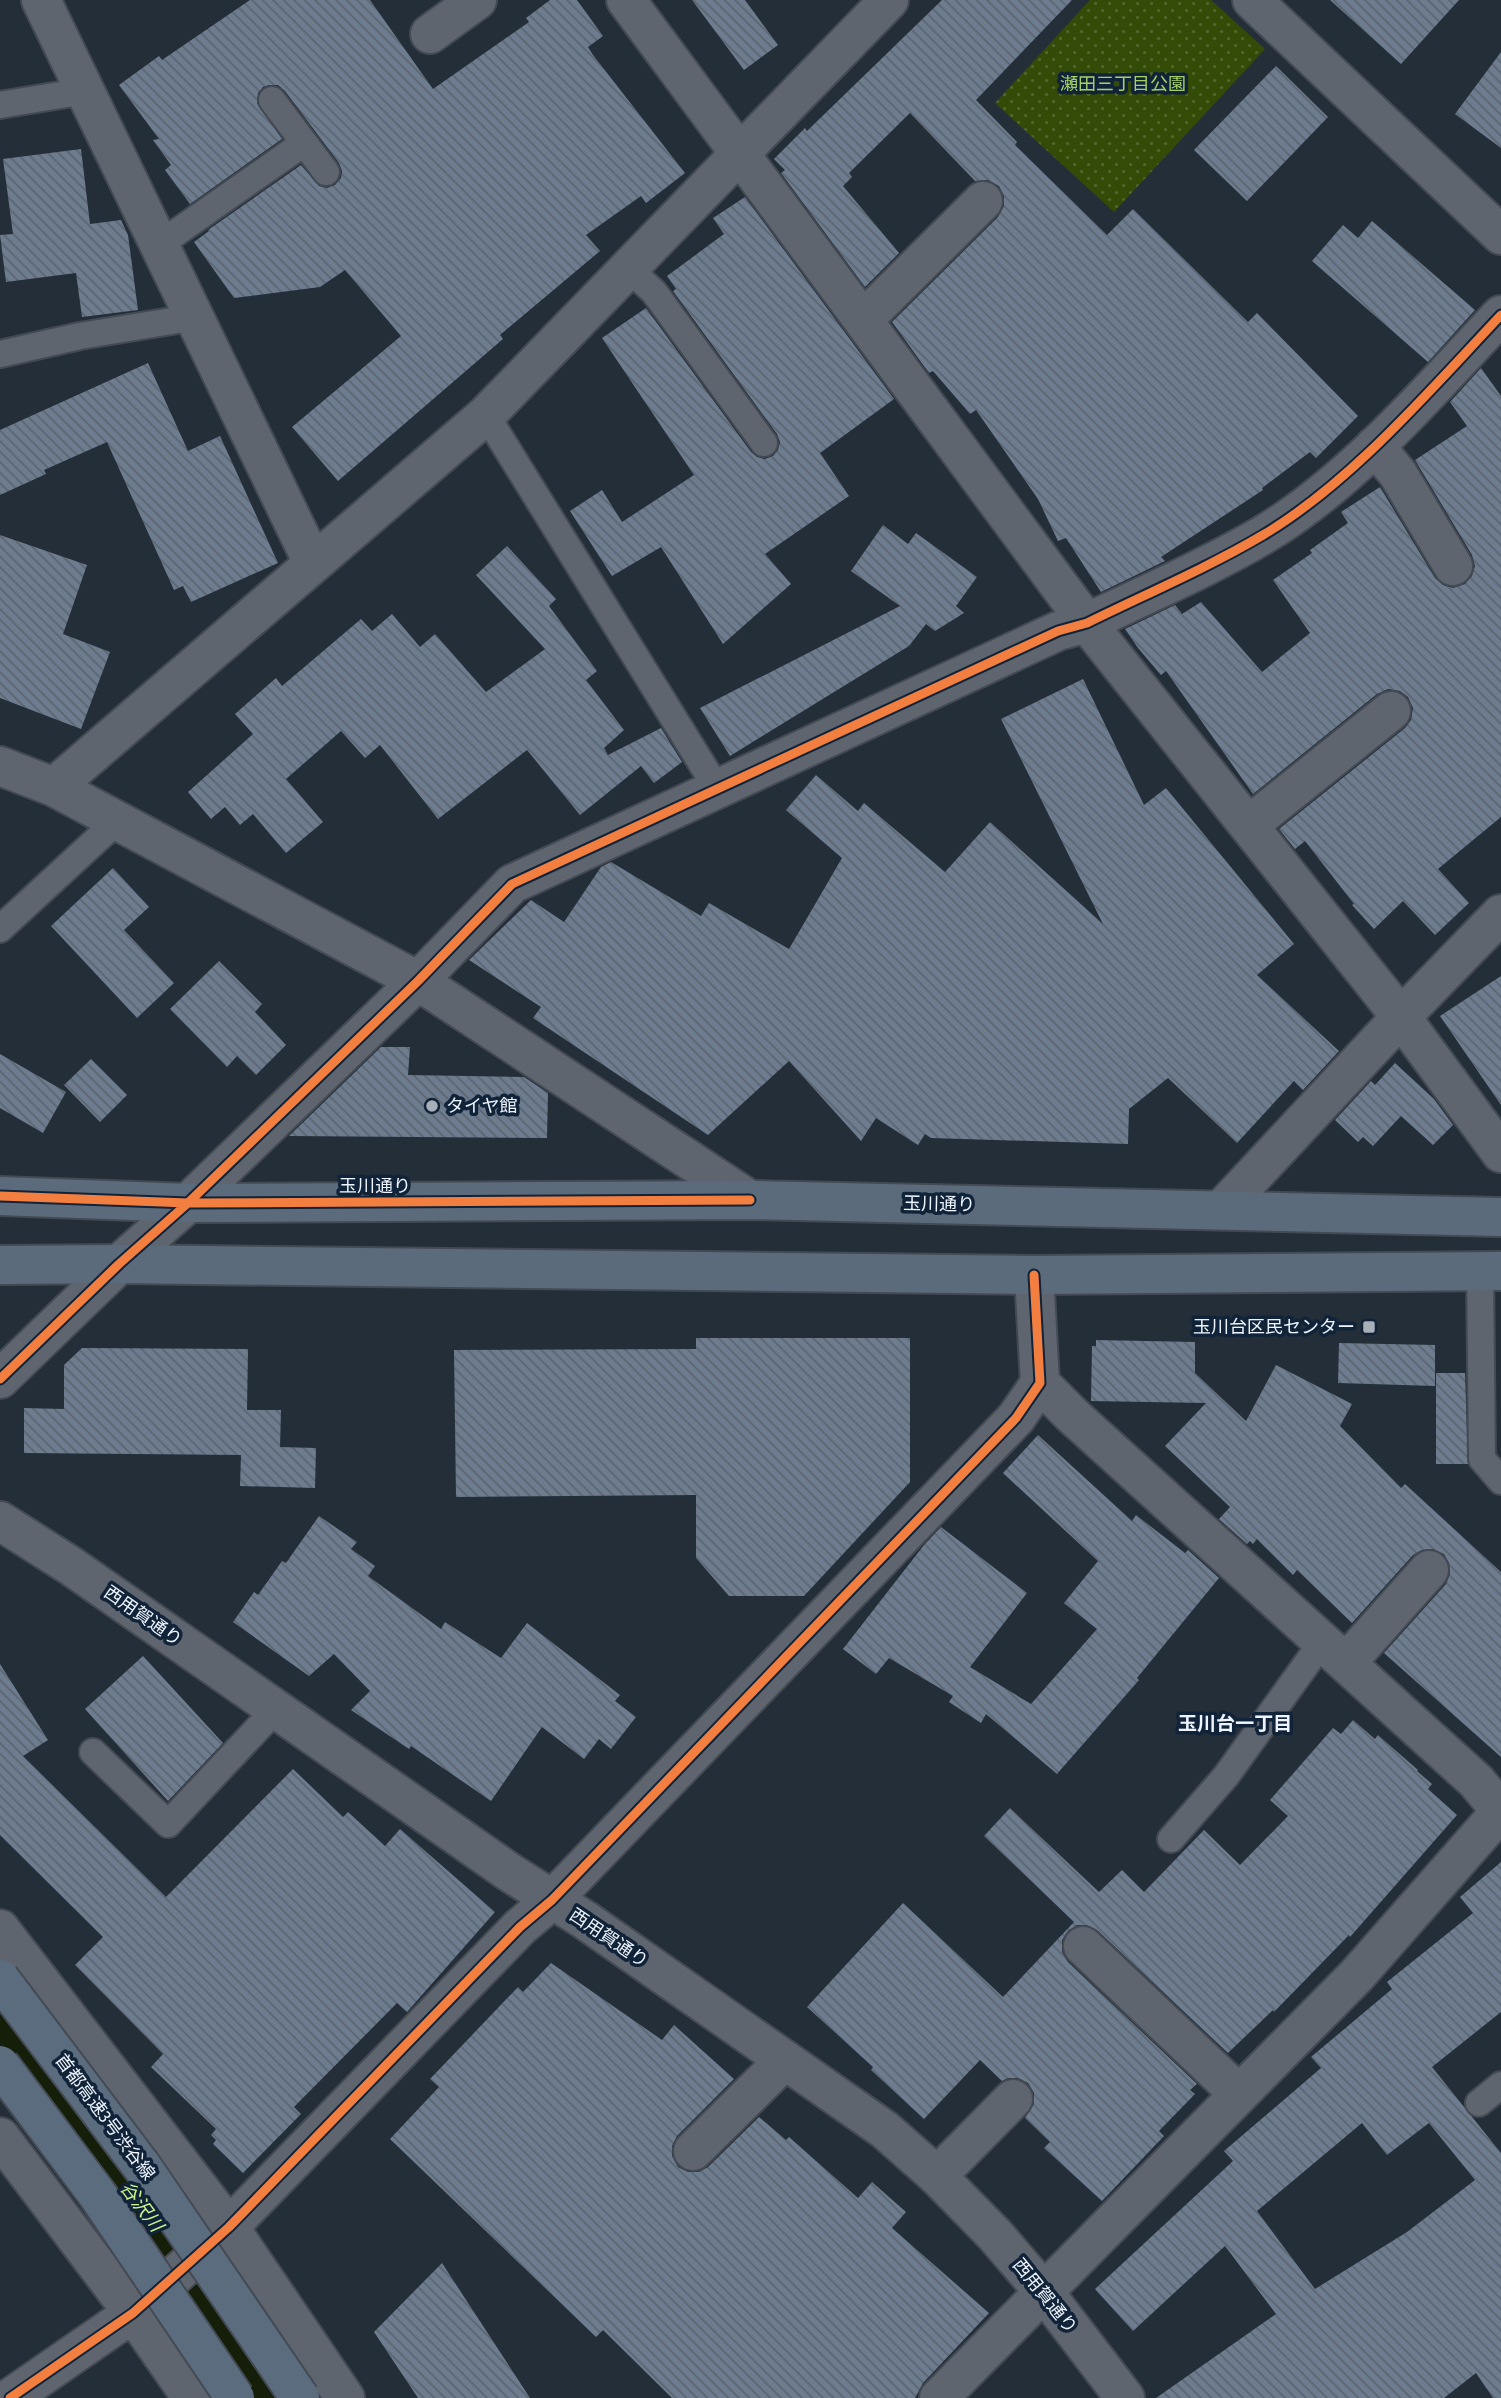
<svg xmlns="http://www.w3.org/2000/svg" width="1501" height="2398" viewBox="0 0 1501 2398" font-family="'Fira Sans Condensed','Noto Sans JP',sans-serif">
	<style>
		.green { fill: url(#green-dots) }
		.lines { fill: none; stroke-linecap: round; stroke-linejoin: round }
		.river { stroke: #141e09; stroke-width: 77 }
		.building { fill: url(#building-back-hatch); fill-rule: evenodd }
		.service-casing { stroke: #434a53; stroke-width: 30 }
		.minor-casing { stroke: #434a53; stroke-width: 42 }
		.tertiary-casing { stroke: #434a53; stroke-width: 42 }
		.trunk-casing { stroke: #434a53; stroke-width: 42 }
		.service { stroke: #5e656f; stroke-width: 26 }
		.minor { stroke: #5e656f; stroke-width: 38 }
		.tertiary { stroke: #5e656f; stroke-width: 38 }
		.trunk { stroke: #5c6b7c; stroke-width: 38 }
		.motorway-bridge-casing { stroke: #434a53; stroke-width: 42; stroke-linecap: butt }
		.motorway-bridge { stroke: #5b6c7f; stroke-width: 38 }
		.cycleway-casing { stroke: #112338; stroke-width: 13 }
		.cycleway { stroke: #f27e40; stroke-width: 9 }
		.poi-dot { fill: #a7afb8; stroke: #112338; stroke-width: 2.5 }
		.labels { text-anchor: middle; stroke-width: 7; stroke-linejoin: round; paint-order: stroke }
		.park-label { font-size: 18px; fill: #a5d068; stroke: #112338 }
		.poi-label { font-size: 18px; fill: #edf4fd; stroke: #112338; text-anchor: start }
		.street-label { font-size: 18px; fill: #edf4fd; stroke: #112338 }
		.neighbourhood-label { font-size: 19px; font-weight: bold; fill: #edf4fd; stroke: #112338 }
		.water-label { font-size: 19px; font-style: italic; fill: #c7f58b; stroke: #112338 }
	</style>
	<defs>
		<pattern id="green-dots" width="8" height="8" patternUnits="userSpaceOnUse" patternTransform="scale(1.75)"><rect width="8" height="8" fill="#344b08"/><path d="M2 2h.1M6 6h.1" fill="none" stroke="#52662d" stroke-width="1.8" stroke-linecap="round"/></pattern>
		<pattern id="building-back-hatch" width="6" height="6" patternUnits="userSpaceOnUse" patternTransform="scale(1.75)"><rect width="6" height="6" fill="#6d7c8e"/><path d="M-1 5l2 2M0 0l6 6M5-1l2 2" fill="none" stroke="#5c6570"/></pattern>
	</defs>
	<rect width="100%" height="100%" fill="#242e39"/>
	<path class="green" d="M 1090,0 L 1211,0 L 1265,49 L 1114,212 L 995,103 Z"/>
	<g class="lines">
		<path class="river" d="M 0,2021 L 187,2265 L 274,2398"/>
	</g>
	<path class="building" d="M 250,0 L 370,0 L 433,89 L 529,22 L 526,18 L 550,0 L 577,0 L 603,36 L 588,47 L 593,55 L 685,173 L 646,203 L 641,196 L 586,235 L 600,251 L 500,335 L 503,339 L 338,481 L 292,427 L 401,336 L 345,270 L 320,287 L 234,298 L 194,242 L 209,231 L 208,230 L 301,165 L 319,186 L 327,188 L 335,185 L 341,178 L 342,171 L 339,163 L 285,91 L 278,85 L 269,85 L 263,87 L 258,93 L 257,103 L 282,139 L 190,204 L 165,170 L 171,165 L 153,140 L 159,139 L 119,85 L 159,56 L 162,60 Z
		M 692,0 L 745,0 L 778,45 L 744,70 Z
		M 942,0 L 1072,0 L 976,100 L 1017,142 L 1015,145 L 1107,235 L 1133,209 L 1248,322 L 1257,313 L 1358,416 L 1316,458 L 1310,452 L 1262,488 L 1263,490 L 1161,557 L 1165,561 L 1101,592 L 1066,538 L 1058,541 L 1038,499 L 976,410 L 970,414 L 933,371 L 929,373 L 892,322 L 998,217 L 1004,206 L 1004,196 L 999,186 L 988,180 L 975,181 L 910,113 L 849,173 L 852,177 L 843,186 L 899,253 L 865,287 L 781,173 L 785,170 L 774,159 L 805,128 L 807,131 Z
		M 1330,0 L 1459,0 L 1401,64 Z
		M 1501,52 L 1501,148 L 1455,114 Z
		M 1276,66 L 1328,117 L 1247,201 L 1194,150 Z
		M 81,149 L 90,224 L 121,220 L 128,235 L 138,310 L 82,317 L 76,273 L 6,282 L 0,235 L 13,234 L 3,159 Z
		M 745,197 L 894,399 L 820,453 L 849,496 L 765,554 L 791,584 L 723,644 L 661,547 L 612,576 L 570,511 L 602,490 L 622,522 L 694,475 L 602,338 L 646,308 L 751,452 L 757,457 L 765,459 L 773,456 L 778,450 L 780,442 L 777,434 L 673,291 L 676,289 L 667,276 L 724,234 L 713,218 Z
		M 1372,221 L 1475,310 L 1428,362 L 1312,261 L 1343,225 L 1358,238 Z
		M 148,363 L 188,451 L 220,436 L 278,563 L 191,602 L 183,586 L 174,590 L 107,442 L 44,470 L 46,474 L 0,495 L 0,430 Z
		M 1481,368 L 1501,396 L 1501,817 L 1438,869 L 1469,903 L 1435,935 L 1403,901 L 1374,929 L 1352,905 L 1354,904 L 1305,841 L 1295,849 L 1279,829 L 1405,728 L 1411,720 L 1413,708 L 1408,697 L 1400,691 L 1388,689 L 1377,694 L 1253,794 L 1166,671 L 1161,675 L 1138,648 L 1125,629 L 1175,605 L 1182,614 L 1201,602 L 1262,672 L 1310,633 L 1273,580 L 1312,553 L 1310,550 L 1348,523 L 1341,512 L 1380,487 L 1435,578 L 1443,585 L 1453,588 L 1465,584 L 1472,576 L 1475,566 L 1472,555 L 1415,460 L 1467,426 L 1450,402 Z
		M 883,525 L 908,544 L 916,533 L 977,577 L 956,606 L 964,613 L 935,631 L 926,624 L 909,646 L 730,756 L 700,708 L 900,606 L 851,571 Z
		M 0,535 L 87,565 L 63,634 L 110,652 L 81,729 L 0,698 Z
		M 507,546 L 556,599 L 549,606 L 597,671 L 586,680 L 624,730 L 604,748 L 608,755 L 661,728 L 682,762 L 654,783 L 641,766 L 580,815 L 527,750 L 438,819 L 380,745 L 365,758 L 341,731 L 286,779 L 323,822 L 286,853 L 253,814 L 240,825 L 225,807 L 211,819 L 188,792 L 253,734 L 235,714 L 276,678 L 282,686 L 361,619 L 372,631 L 392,614 L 420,647 L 435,634 L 486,692 L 545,649 L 476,575 Z
		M 1083,679 L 1144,805 L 1166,788 L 1294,944 L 1257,975 L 1339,1051 L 1303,1090 L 1294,1081 L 1237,1143 L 1168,1078 L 1129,1109 L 1128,1144 L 931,1138 L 925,1134 L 918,1145 L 876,1118 L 861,1141 L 789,1061 L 708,1135 L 533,1018 L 541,1007 L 469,960 L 531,900 L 564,922 L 601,867 L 611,862 L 701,916 L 709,903 L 789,949 L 842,858 L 786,810 L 816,775 L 858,811 L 864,803 L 945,872 L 990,822 L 1103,924 L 1001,719 Z
		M 113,868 L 149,907 L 124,930 L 174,983 L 137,1018 L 51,926 Z
		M 219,961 L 262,1004 L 255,1012 L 286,1045 L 256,1075 L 237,1056 L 227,1067 L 170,1009 Z
		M 1501,976 L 1501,1105 L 1440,1016 Z
		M 381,1047 L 410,1047 L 408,1075 L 524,1077 L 548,1093 L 547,1138 L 289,1136 Z
		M 0,1054 L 66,1092 L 43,1133 L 0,1108 Z
		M 91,1059 L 127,1095 L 100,1122 L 64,1085 Z
		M 1395,1063 L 1434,1099 L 1453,1125 L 1433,1145 L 1401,1116 L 1373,1146 L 1363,1137 L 1358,1142 L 1335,1120 L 1371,1081 L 1375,1085 Z
		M 696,1338 L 910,1338 L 910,1482 L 804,1596 L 729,1596 L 696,1558 L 696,1495 L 456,1497 L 454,1350 L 696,1349 Z
		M 1096,1340 L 1195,1342 L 1195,1373 L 1246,1421 L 1276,1365 L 1352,1404 L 1340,1426 L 1401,1488 L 1405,1484 L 1501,1572 L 1501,1757 L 1384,1653 L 1446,1584 L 1450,1574 L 1449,1563 L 1444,1554 L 1433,1549 L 1422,1550 L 1413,1555 L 1352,1623 L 1297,1570 L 1293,1575 L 1257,1539 L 1253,1544 L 1250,1541 L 1247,1544 L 1219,1519 L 1230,1507 L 1165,1446 L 1206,1403 L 1091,1401 L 1092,1346 L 1096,1346 Z
		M 1339,1343 L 1435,1345 L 1435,1386 L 1338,1383 Z
		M 82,1348 L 248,1349 L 247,1410 L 281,1410 L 280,1447 L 316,1448 L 315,1488 L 240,1486 L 241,1455 L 24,1453 L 24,1408 L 64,1409 L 64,1365 Z
		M 1436,1373 L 1465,1373 L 1468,1464 L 1436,1464 Z
		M 1038,1435 L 1132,1521 L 1136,1515 L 1185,1553 L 1188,1550 L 1219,1578 L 1137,1678 L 1139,1680 L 1057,1774 L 986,1714 L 981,1723 L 949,1702 L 953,1696 L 889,1658 L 876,1674 L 843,1649 L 924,1545 L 941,1527 L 1027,1593 L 970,1667 L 1031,1704 L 1097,1629 L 1064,1603 L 1098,1561 L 1003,1473 Z
		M 319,1516 L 357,1542 L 351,1549 L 375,1566 L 368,1576 L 441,1629 L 445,1622 L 501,1658 L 527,1623 L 620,1695 L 615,1701 L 636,1717 L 611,1749 L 599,1739 L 584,1759 L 542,1727 L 491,1801 L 411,1746 L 409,1749 L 351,1710 L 370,1691 L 334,1654 L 309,1676 L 233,1622 L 254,1592 L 258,1595 L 282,1561 L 286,1563 Z
		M 143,1656 L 223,1743 L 168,1801 L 85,1709 Z
		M 0,1664 L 48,1740 L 23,1756 L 166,1897 L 293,1769 L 343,1817 L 348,1812 L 385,1846 L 400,1829 L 495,1912 L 407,2012 L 397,2003 L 294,2107 L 301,2114 L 243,2173 L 213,2144 L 216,2140 L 211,2135 L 216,2129 L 151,2067 L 163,2054 L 75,1965 L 103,1937 L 0,1835 Z
		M 1353,1720 L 1375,1739 L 1378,1735 L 1418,1770 L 1417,1771 L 1432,1784 L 1428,1789 L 1457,1815 L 1350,1937 L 1349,1935 L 1274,2012 L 1273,2010 L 1228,2053 L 1097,1930 L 1087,1925 L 1077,1925 L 1068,1931 L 1062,1940 L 1062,1952 L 1068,1962 L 1197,2084 L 1190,2090 L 1195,2094 L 1159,2131 L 1164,2136 L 1102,2201 L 1044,2148 L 1050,2142 L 1025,2118 L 1034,2104 L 1034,2093 L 1028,2083 L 1018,2078 L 1008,2078 L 1002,2081 L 980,2060 L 924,2119 L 871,2070 L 873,2067 L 807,2007 L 903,1903 L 1003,1997 L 1074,1922 L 984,1836 L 1010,1808 L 1099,1892 L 1122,1870 L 1144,1892 L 1204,1830 L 1240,1865 L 1288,1816 L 1270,1800 L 1333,1728 L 1341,1734 Z
		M 1501,1862 L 1501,2012 L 1432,2067 L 1501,2153 L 1501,2398 L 1493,2398 L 1476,2373 L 1444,2398 L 1156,2398 L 1276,2314 L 1225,2246 L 1133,2331 L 1095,2289 L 1233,2161 L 1224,2151 L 1321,2068 L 1311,2057 L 1392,1989 L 1387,1982 L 1473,1913 L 1460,1897 ZM 1362,2123 L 1387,2155 L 1429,2123 L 1475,2180 L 1407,2232 L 1315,2289 L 1257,2211 Z
		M 551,1963 L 662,2040 L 674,2025 L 734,2079 L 677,2136 L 672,2146 L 672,2156 L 678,2167 L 688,2172 L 699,2172 L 708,2167 L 759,2117 L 786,2140 L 789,2137 L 858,2198 L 872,2182 L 906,2212 L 892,2228 L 989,2313 L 923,2383 L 915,2398 L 672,2398 L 603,2330 L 596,2337 L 390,2139 L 439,2087 L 430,2079 L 518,1987 L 523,1992 Z
		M 442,2263 L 530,2398 L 418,2398 L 374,2332 Z"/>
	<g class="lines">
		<defs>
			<path id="service" d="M 272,100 L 326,172
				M 0,105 L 85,91
				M 160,244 L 304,143
				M 629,269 L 654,292 L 764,443
				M 0,354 L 80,336 L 196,317
				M 486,415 L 718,790
				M 0,929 L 117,821
				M 1480,1271 L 1482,1459 L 1501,1481
				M 93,1752 L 168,1824 L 276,1709
				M 1171,1839 L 1226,1776 L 1323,1641
				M 1479,2103 L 1501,2085"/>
			<path id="minor" d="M 41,0 L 313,563
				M 626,0 L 1087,623 L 1401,1017 L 1501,1153
				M 1252,0 L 1501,235
				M 430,34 L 477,0
				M 863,320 L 983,201
				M 1375,446 L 1398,474 L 1453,566
				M 0,766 L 54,787 L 418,981 L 750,1200
				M 54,787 L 486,415 L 889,0
				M 1249,825 L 1391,711
				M 1221,1210 L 1401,1017 L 1501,914
				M 0,1379 L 119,1264 L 188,1203 L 418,981 L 512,884 L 1058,631 L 1087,623 C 1146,594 1207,568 1263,535 C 1352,482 1430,390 1501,315
				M 1040,1383 L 1072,1415 L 1476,1781 L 1501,1811
				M 1347,1662 L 1429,1570
				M 0,1929 L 229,2227 L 345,2398
				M 1083,1946 L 1239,2094
				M 0,2137 L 133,2313 L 192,2398
				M 693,2151 L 785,2060
				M 937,2176 L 1013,2099
				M 10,2398 L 133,2313 L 229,2227 L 520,1927 L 552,1900 L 1016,1418 L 1040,1383 L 1034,1275
				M 939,2398 L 1357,1975 L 1501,1811"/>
			<path id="tertiary" d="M 0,1521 L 71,1566 L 509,1872 L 585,1920 L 885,2130 L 937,2176 L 995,2235 L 1044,2292 L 1125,2398"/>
			<path id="trunk" d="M 0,1196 L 188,1203 L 750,1200 L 1501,1217
				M 0,1265 L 119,1264 L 1034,1275 L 1501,1271"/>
		</defs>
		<use href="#service" class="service-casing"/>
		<use href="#minor" class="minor-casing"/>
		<use href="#tertiary" class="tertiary-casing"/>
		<use href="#trunk" class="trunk-casing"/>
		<use href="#service" class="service"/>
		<use href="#minor" class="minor"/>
		<use href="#tertiary" class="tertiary"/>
		<use href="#trunk" class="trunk"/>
		<defs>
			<path id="motorway-bridge" d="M 0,1979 L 143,2168 L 300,2398
				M 0,2065 L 97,2194 L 235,2398"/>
		</defs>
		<use href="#motorway-bridge" class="motorway-bridge-casing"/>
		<use href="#motorway-bridge" class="motorway-bridge"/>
		<defs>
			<path id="cycleway" d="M 0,1196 L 188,1203 L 750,1200
				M 0,1379 L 119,1264 L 188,1203 L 418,981 L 512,884 L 1058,631 L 1087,623 C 1146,594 1207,568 1263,535 C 1352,482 1430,390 1501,315
				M 10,2398 L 133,2313 L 229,2227 L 520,1927 L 552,1900 L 1016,1418 L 1040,1383 L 1034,1275"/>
		</defs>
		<use href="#cycleway" class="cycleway-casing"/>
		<use href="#cycleway" class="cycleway"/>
	</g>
	<g class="poi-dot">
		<circle cx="432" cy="1106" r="7"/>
		<rect x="1362" y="1320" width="14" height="14" rx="3.5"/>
	</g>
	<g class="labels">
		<g class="park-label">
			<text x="1123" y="90">瀬田三丁目公園</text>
		</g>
		<g class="poi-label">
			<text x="446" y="1112">タイヤ館</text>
			<text x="1355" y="1333" text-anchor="end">玉川台区民センター</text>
		</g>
		<g class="street-label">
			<text x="375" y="1192">玉川通り</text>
			<text transform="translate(939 1204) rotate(1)" y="6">玉川通り</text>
			<text transform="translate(143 1616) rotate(35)" y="6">西用賀通り</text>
			<text transform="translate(609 1938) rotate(34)" y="6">西用賀通り</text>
			<text transform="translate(105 2117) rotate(53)" y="6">首都高速3号渋谷線</text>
			<text transform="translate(1045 2296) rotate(51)" y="6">西用賀通り</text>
		</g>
		<g class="neighbourhood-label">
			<text x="1235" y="1730">玉川台一丁目</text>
		</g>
		<g class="water-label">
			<text transform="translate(142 2206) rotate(53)" y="7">谷沢川</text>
		</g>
	</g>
</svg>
